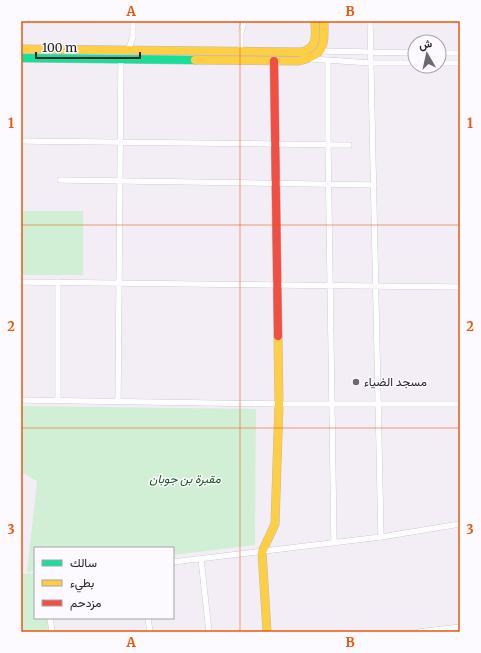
<svg xmlns="http://www.w3.org/2000/svg" width="481" height="653" viewBox="0 0 481 653" font-family="Merriweather,Vazirmatn,serif">
	<style>
		.green { fill: #d1efd4 }
		.lines { fill: none; stroke-linecap: round; stroke-linejoin: round }
		.street-casing { stroke: #bbb7be; stroke-width: 6 }
		.fast-casing { stroke: #bbb7be; stroke-width: 9 }
		.slow-casing { stroke: #bbb7be; stroke-width: 9 }
		.jam-casing { stroke: #bbb7be; stroke-width: 9 }
		.street { stroke: #fdfcfe; stroke-width: 5.5 }
		.fast { stroke: #16e098; stroke-width: 8 }
		.slow { stroke: #ffcf43; stroke-width: 8 }
		.jam { stroke: #f24e42; stroke-width: 8 }
		.grid { fill: none; stroke: #e8590c; stroke-width: 1; stroke-opacity: 0.55 }
		.poi-dot { fill: #6d686f; stroke: #fcfafe; stroke-width: 1.5 }
		.labels { text-anchor: middle; stroke-width: 3; stroke-linejoin: round; paint-order: stroke }
		.poi-label { font-size: 12px; fill: #252127; stroke: #fcfafe; text-anchor: start }
		.park-label { font-size: 12px; font-style: italic; fill: #11571d; stroke: #fcfafe }
		.neatline { fill: none; stroke: #e8590c; stroke-width: 1.5 }
		.grid-label { font-size: 13px; text-anchor: middle; font-weight: bold; fill: #e8590c }
	</style>
	<rect width="100%" height="100%" fill="#f3edf6"/>
	<path class="green" d="M 21,211 L 83,211 L 83,275 L 21,275 Z
		M 21,406 L 256,409 L 255,545 L 173,555 L 173,548 L 35,548 L 35,571 L 27,572 L 37,481 L 21,472 Z
		M 35,573 L 35,618 L 47,618 L 48,632 L 21,632 L 21,574 Z"/>
	<g class="lines">
		<defs>
			<path id="street" d="M 370,21 L 381,537
				M 128,51 L 133,37 L 133,21
				M 322,51 L 415,53
				M 241,52 L 241,33 L 244,21
				M 439,53 L 460,53
				M 311,59 L 371,63 L 415,63
				M 328,60 L 328,145 L 334,543
				M 439,63 L 460,63
				M 21,141 L 349,145
				M 60,180 L 374,185
				M 21,282 L 460,287
				M 58,282 L 58,400
				M 21,400 L 279,404 L 460,404
				M 118,401 L 121,60
				M 201,559 L 209,632
				M 173,562 L 381,537 L 460,524
				M 50,618 L 52,632
				M 148,618 L 150,632
				M 418,632 L 460,627"/>
			<path id="fast" d="M 21,58 L 195,60"/>
			<path id="slow" d="M 21,49 L 301,52 C 319,47 315,36 315,21
				M 195,60 L 299,61 C 326,54 324,46 324,21
				M 267,632 L 262,552 L 275,524 L 279,404 L 278,336"/>
			<path id="jam" d="M 274,61 L 278,336"/>
		</defs>
		<use href="#street" class="street-casing"/>
		<use href="#fast" class="fast-casing"/>
		<use href="#slow" class="slow-casing"/>
		<use href="#jam" class="jam-casing"/>
		<use href="#street" class="street"/>
		<use href="#fast" class="fast"/>
		<use href="#slow" class="slow"/>
		<use href="#jam" class="jam"/>
	</g>
	<path class="grid" d="M 240,21 L 240,632M 21,225 L 460,225M 21,428 L 460,428"/>
	<circle class="poi-dot" cx="356" cy="382" r="4"/>
	<g class="labels">
		<g class="poi-label">
			<text x="364" y="386">مسجد الضياء</text>
		</g>
		<g class="park-label">
			<text x="185" y="483">مقبرة بن جوبان</text>
		</g>
	</g>
	<rect width="481" height="653" fill="none" stroke="#fcfafe" stroke-width="44"/>
	<rect x="34" y="547" width="140" height="72" fill="#fcfafe" stroke="#a6a3a8"/>
	<rect x="42" y="560" width="20" height="6" fill="#16e098" stroke="#a6a3a8"/>
	<text x="70" y="567" font-size="12" fill="#252127">سالك</text>
	<rect x="42" y="580" width="20" height="6" fill="#ffcf43" stroke="#a6a3a8"/>
	<text x="70" y="587" font-size="12" fill="#252127">بطيء</text>
	<rect x="42" y="600" width="20" height="6" fill="#f24e42" stroke="#a6a3a8"/>
	<text x="70" y="607" font-size="12" fill="#252127">مزدحم</text>
	<g transform="translate(427 54) rotate(351)"><circle r="19" fill="#fcfafe" stroke="#a6a3a8"/>
	<path d="M0-3L7 15L0 10L-7 15Z" fill="#6d686f"/>
	<text y="-6" font-size="11" font-weight="bold" text-anchor="middle" fill="#252127">ش</text>
	</g>
	<path d="M36 52v6h104v-6" fill="none" stroke="#252127" stroke-width="2"/>
	<text x="42" y="52" font-size="12" fill="#252127" stroke="#fcfafe" stroke-width="3" paint-order="stroke">100 m</text>
	<rect x="22" y="22" width="437" height="609" class="neatline"/>
	<g class="grid-label">
		<text x="131" y="16">A</text>
		<text x="350" y="16">B</text>
		<text x="11" y="128">1</text>
		<text x="470" y="128">1</text>
		<text x="11" y="331">2</text>
		<text x="470" y="331">2</text>
		<text x="11" y="534">3</text>
		<text x="470" y="534">3</text>
		<text x="131" y="647">A</text>
		<text x="350" y="647">B</text>
	</g>
</svg>
